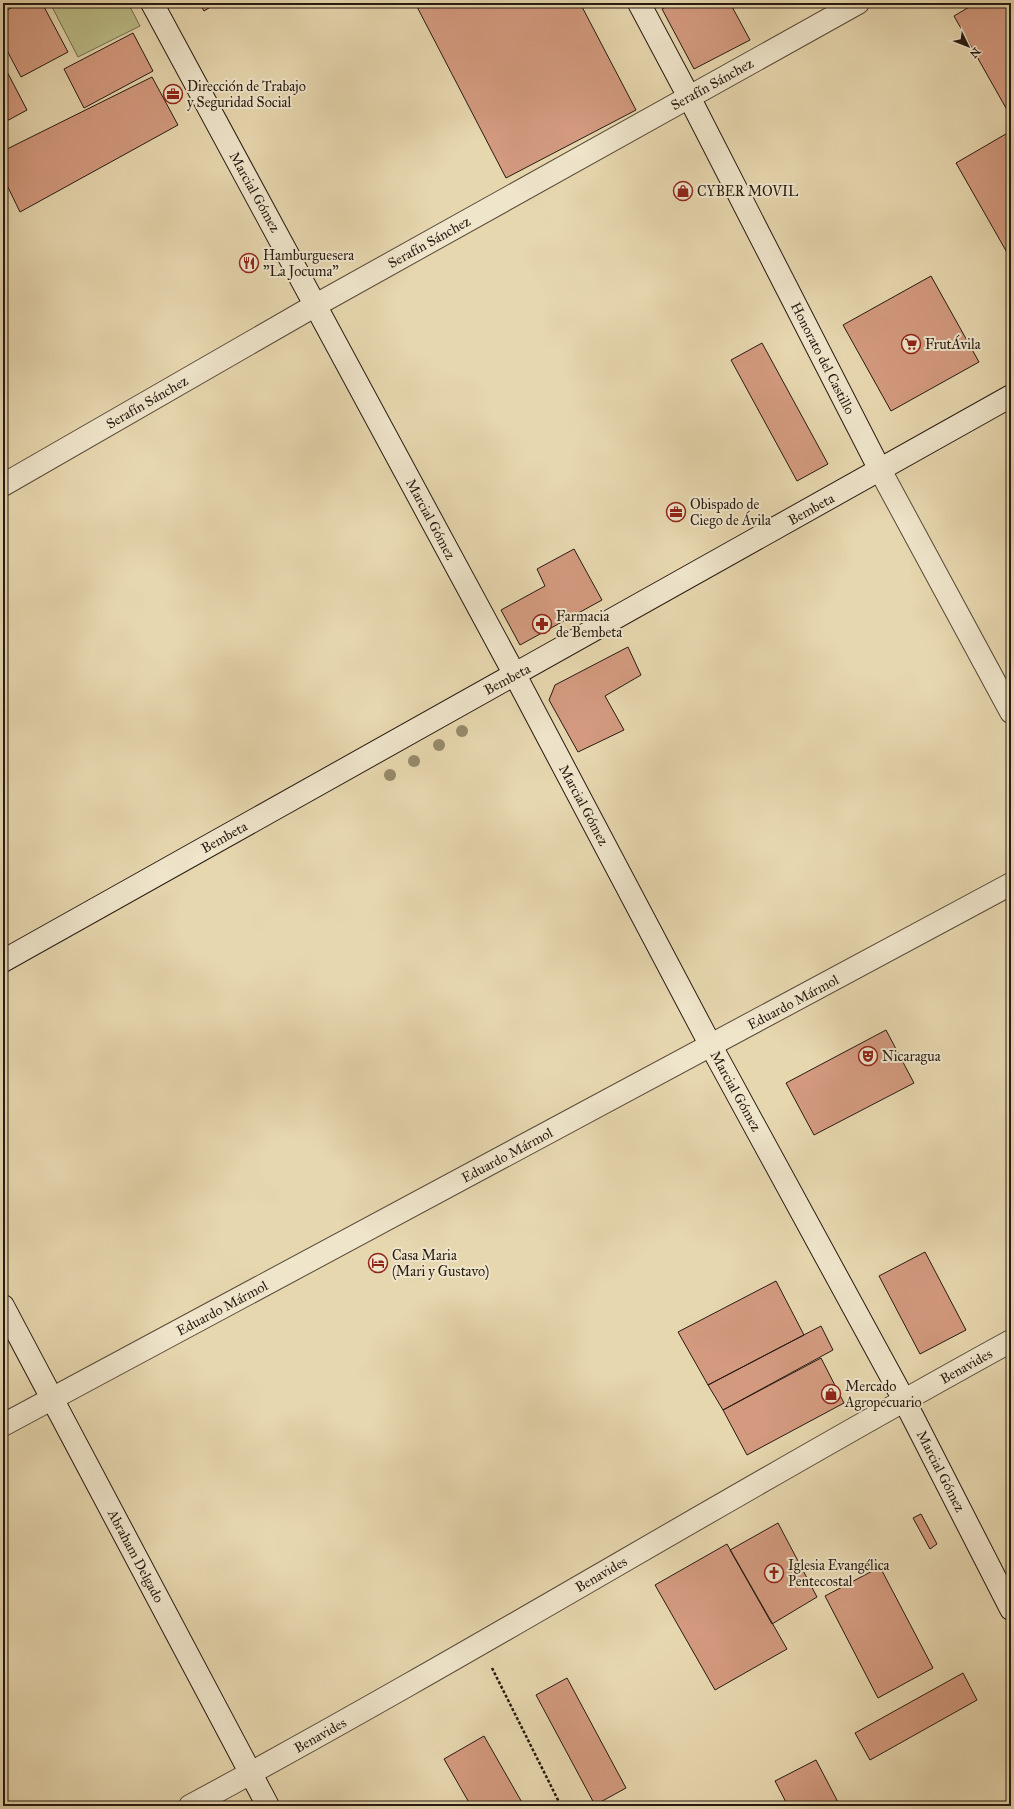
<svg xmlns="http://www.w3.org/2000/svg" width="1014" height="1809" viewBox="0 0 1014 1809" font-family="'IM FELL Great Primer',serif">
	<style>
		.green { fill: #bbbd87; stroke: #716c4c }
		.building { fill: #d39a7f; stroke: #271a11 }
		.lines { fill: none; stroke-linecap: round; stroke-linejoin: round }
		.street-casing { stroke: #574938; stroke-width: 24 }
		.secondary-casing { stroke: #271a11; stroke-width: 24 }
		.path { stroke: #271a11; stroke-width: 2.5; stroke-dasharray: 3 2; stroke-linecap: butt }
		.street { stroke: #efe5cb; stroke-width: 22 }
		.secondary { stroke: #efe5cb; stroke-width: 22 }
		.tree { fill: #968a6b }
		.labels { text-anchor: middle; stroke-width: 4; stroke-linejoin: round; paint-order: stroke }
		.street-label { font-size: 14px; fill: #271a11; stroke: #efe5cb }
		.poi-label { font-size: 14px; fill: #271a11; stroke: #efe5cb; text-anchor: start }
	</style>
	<rect width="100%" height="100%" fill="#e7d7af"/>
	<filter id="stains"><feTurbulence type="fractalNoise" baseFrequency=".005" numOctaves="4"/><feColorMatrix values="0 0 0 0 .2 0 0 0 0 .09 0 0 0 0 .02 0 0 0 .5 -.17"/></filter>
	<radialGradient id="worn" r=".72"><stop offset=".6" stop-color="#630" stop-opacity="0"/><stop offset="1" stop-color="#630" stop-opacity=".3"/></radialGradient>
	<path class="green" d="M 50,3 L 128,3 L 140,26 L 78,57 Z"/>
	<path class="building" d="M 21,3 L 42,3 L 68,52 L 21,77 L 3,43 L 3,12 Z
		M 199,3 L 217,3 L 204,11 Z
		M 415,3 L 580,3 L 636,110 L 506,178 Z
		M 673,3 L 730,3 L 750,40 L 694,69 L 662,9 Z
		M 976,3 L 1011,3 L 1011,117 L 954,16 Z
		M 133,33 L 153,71 L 84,108 L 64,69 Z
		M 3,64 L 27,110 L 3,123 Z
		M 152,77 L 178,125 L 20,212 L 3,177 L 3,151 Z
		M 1011,131 L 1011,255 L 1009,256 L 956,163 Z
		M 931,276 L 979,362 L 891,411 L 843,325 Z
		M 762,343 L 828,464 L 797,481 L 731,360 Z
		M 574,549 L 602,600 L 520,645 L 501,610 L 545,586 L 537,569 Z
		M 628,647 L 641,675 L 605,696 L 624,730 L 578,752 L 549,700 L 555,685 Z
		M 886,1030 L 914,1083 L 814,1135 L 786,1083 Z
		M 925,1252 L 966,1330 L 920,1354 L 879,1276 Z
		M 776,1281 L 804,1335 L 708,1385 L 678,1332 Z
		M 821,1326 L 833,1350 L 723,1410 L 708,1385 Z
		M 821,1358 L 844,1403 L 747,1455 L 723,1410 Z
		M 921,1514 L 937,1544 L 930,1549 L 913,1518 Z
		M 778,1523 L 817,1597 L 772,1624 L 730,1550 Z
		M 727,1544 L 787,1649 L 715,1690 L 655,1585 Z
		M 880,1567 L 933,1668 L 878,1698 L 825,1596 Z
		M 963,1673 L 977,1700 L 870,1760 L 855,1733 Z
		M 567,1678 L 626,1788 L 595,1805 L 536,1695 Z
		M 484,1736 L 524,1806 L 471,1806 L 444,1759 Z
		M 816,1760 L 840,1806 L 788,1806 L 775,1781 Z"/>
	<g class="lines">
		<defs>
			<path id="street" d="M 880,470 L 1011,712
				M 3,485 L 316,305 L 858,3
				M 3,1425 L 1011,884
				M 190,1806 C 467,1657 735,1492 1011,1341"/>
			<path id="secondary" d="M 152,3 L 515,675 L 711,1046 L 904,1400 L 1011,1609
				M 639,3 L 689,97 L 880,470
				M 3,961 L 1011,396
				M 3,1306 L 268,1806"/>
		</defs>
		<use href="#street" class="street-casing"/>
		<use href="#secondary" class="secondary-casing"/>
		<path class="path" d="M 492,1668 L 561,1806"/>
		<use href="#street" class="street"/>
		<use href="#secondary" class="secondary"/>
	</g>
	<g class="tree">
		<circle cx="462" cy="731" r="6"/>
		<circle cx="439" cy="745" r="6"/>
		<circle cx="414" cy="761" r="6"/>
		<circle cx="390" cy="775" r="6"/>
	</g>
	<defs>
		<symbol id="office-ring" viewBox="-11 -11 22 22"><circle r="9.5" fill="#efe5cb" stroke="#8f2418" stroke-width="1.5"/><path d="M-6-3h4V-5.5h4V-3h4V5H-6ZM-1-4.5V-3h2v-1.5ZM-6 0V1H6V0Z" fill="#8f2418"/></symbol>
		<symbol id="shop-ring" viewBox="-11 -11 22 22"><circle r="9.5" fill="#efe5cb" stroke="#8f2418" stroke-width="1.5"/><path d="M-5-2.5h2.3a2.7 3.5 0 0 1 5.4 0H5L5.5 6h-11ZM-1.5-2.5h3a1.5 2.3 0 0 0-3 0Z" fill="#8f2418"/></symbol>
		<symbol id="restaurant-ring" viewBox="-11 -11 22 22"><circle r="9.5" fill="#efe5cb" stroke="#8f2418" stroke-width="1.5"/><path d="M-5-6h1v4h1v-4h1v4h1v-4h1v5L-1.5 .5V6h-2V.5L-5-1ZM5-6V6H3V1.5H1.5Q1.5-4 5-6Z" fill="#8f2418"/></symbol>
		<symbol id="supermarket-ring" viewBox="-11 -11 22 22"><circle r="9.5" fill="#efe5cb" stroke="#8f2418" stroke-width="1.5"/><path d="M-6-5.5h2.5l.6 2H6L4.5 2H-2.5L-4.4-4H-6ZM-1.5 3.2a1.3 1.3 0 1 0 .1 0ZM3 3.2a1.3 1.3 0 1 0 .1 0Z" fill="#8f2418"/></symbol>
		<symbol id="pharmacy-ring" viewBox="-11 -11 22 22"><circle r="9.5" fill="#efe5cb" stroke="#8f2418" stroke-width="1.5"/><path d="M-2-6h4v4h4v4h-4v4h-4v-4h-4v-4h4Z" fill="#8f2418"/></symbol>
		<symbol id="theatre-ring" viewBox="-11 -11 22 22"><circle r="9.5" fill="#efe5cb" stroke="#8f2418" stroke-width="1.5"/><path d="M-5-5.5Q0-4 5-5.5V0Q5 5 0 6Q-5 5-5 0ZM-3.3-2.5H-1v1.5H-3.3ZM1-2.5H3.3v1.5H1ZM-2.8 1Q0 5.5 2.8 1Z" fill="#8f2418"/></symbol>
		<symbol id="hotel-ring" viewBox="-11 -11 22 22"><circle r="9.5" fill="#efe5cb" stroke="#8f2418" stroke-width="1.5"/><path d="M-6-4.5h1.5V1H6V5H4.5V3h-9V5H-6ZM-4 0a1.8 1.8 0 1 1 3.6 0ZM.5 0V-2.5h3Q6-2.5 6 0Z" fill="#8f2418"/></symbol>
		<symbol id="church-ring" viewBox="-11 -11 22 22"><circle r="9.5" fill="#efe5cb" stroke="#8f2418" stroke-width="1.5"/><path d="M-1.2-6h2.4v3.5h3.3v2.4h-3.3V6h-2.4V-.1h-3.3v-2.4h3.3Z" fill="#8f2418"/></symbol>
	</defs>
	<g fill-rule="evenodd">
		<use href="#office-ring" x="162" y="83" width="22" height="22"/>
		<use href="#shop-ring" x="672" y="180" width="22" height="22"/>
		<use href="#restaurant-ring" x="238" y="252" width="22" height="22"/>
		<use href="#supermarket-ring" x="900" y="333" width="22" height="22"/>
		<use href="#office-ring" x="665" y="501" width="22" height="22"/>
		<use href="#pharmacy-ring" x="531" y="613" width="22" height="22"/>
		<use href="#theatre-ring" x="857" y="1045" width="22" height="22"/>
		<use href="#hotel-ring" x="367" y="1252" width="22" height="22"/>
		<use href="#shop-ring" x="820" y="1383" width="22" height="22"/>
		<use href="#church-ring" x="763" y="1562" width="22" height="22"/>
	</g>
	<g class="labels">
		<g class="street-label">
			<text transform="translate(712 84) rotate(-29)" y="5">Serafín Sánchez</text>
			<text transform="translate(255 192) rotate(61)" y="5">Marcial Gómez</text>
			<text transform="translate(429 242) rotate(-29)" y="5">Serafín Sánchez</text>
			<text transform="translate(823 358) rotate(63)" y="5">Honorato del Castillo</text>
			<text transform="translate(147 402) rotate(-30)" y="5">Serafín Sánchez</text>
			<text transform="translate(811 509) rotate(-29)" y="5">Bembeta</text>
			<text transform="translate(431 519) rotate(62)" y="5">Marcial Gómez</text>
			<text transform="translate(507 679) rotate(-28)" y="5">Bembeta</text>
			<text transform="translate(584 805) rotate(62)" y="5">Marcial Gómez</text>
			<text transform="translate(224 837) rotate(-29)" y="5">Bembeta</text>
			<text transform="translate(793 1002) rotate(-28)" y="5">Eduardo Mármol</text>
			<text transform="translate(736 1091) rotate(61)" y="5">Marcial Gómez</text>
			<text transform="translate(507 1155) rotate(-28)" y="5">Eduardo Mármol</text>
			<text transform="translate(222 1308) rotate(-28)" y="5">Eduardo Mármol</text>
			<text transform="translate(966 1366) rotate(-29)" y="5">Benavides</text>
			<text transform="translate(941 1471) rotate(63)" y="5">Marcial Gómez</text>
			<text transform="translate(136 1556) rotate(62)" y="5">Abraham Delgado</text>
			<text transform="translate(601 1574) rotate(-30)" y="5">Benavides</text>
			<text transform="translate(320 1735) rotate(-29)" y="5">Benavides</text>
		</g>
		<g class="poi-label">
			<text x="187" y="91">Dirección de Trabajo<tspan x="187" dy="16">y Seguridad Social</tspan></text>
			<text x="697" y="196">CYBER MOVIL</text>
			<text x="263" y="260">Hamburguesera<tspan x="263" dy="16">"La Jocuma"</tspan></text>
			<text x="925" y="349">FrutÁvila</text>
			<text x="690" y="509">Obispado de<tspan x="690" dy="16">Ciego de Ávila</tspan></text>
			<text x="556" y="621">Farmacia<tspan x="556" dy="16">de Bembeta</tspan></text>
			<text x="882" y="1061">Nicaragua</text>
			<text x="392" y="1260">Casa Maria<tspan x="392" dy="16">(Mari y Gustavo)</tspan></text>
			<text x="845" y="1391">Mercado<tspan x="845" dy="16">Agropecuario</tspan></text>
			<text x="788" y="1570">Iglesia Evangélica<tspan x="788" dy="16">Pentecostal</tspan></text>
		</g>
	</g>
	<rect width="1014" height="1809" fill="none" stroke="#e7d7af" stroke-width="16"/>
	<rect x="4" y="4" width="1006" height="1801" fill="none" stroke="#271a11" stroke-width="2"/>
	<rect x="8" y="8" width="998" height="1793" fill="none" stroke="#271a11"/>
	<g transform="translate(968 46) rotate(133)" stroke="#efe5cb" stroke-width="3" paint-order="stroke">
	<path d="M0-3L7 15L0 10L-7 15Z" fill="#271a11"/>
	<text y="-6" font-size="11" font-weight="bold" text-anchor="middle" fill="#271a11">N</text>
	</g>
	<rect width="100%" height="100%" filter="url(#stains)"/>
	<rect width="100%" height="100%" fill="url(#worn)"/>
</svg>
